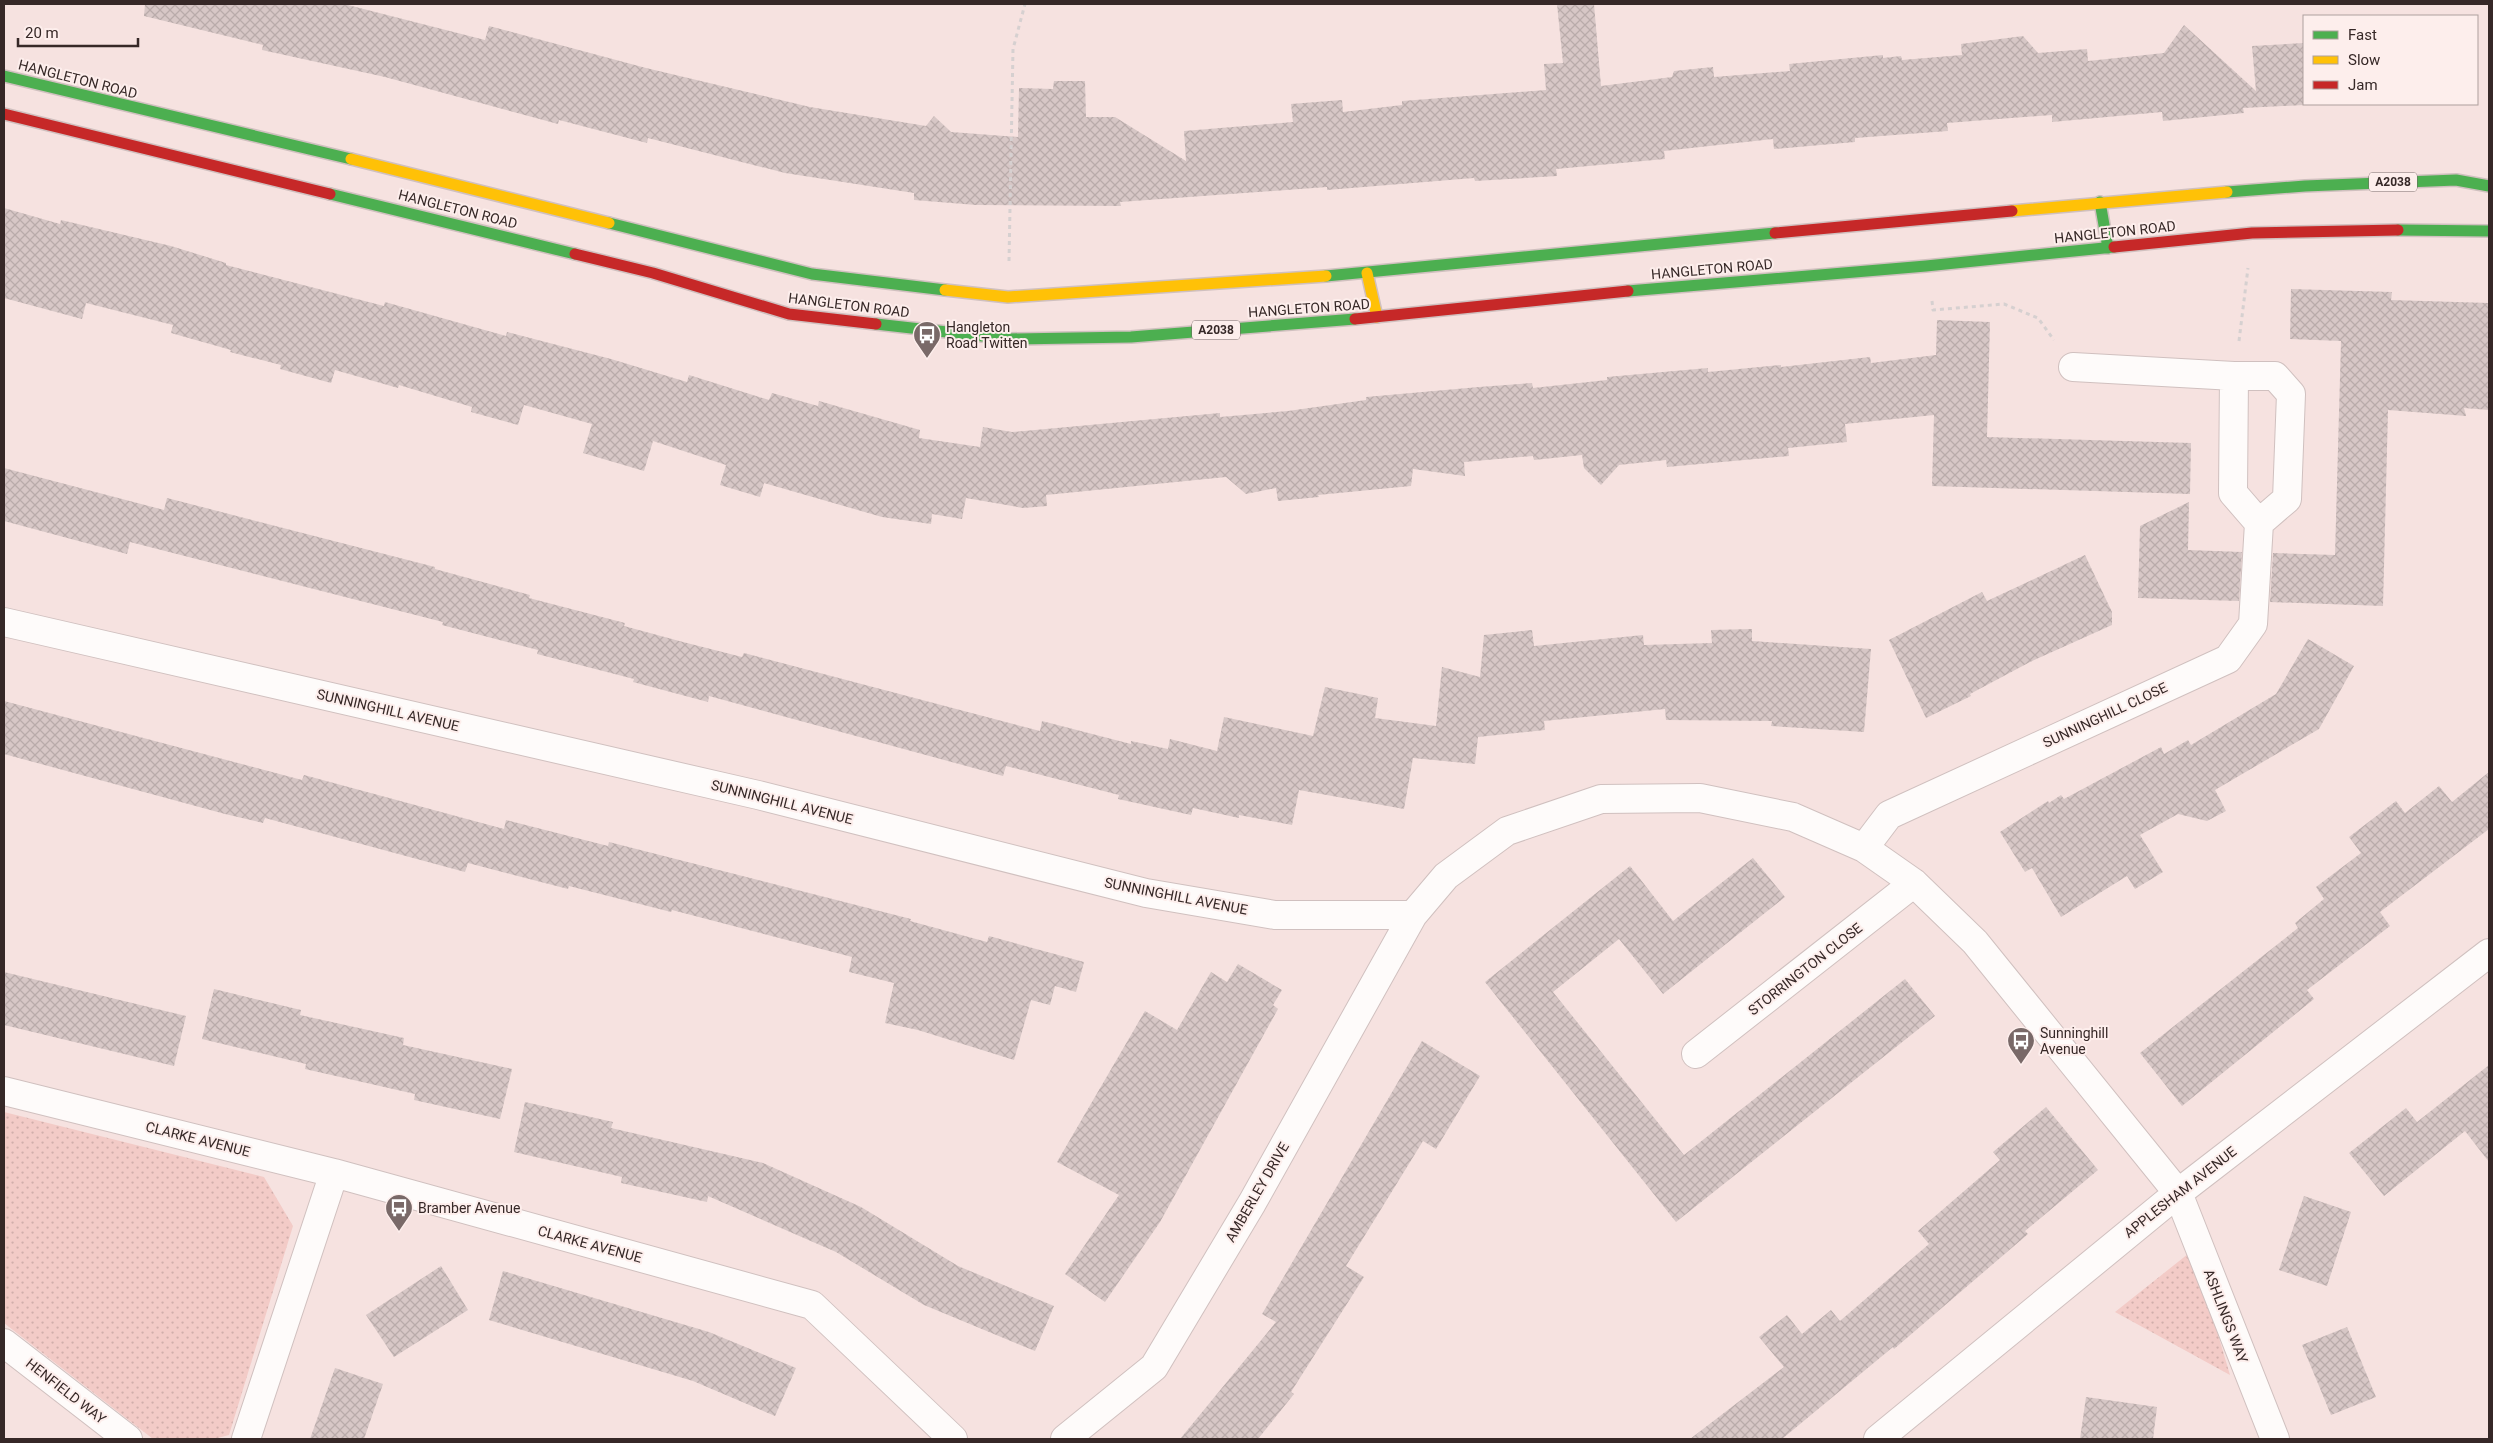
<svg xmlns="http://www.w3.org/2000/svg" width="2493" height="1443" viewBox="0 0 2493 1443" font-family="Roboto,sans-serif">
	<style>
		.grass { fill: url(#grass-dots) }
		.building { fill: url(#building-cross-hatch) }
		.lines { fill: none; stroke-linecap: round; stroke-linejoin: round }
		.street-casing { stroke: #d0c0bf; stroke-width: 30 }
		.fast-casing { stroke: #d0c0bf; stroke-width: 14 }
		.slow-casing { stroke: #d0c0bf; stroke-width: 14 }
		.jam-casing { stroke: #d0c0bf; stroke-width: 14 }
		.path { stroke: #d6d0d0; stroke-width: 3; stroke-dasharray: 4 4; stroke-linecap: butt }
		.street { stroke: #fefbfa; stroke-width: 28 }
		.fast { stroke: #4caf50; stroke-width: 11 }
		.slow { stroke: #ffc107; stroke-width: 11 }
		.jam { stroke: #c62828; stroke-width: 11 }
		.labels { text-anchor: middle; stroke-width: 4; stroke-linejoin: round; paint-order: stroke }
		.shield { fill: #fdeeec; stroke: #726362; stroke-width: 1 }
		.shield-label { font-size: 12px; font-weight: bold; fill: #362827 }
		.street-label { font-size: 14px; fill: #362827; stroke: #fdeeec }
		.poi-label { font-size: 14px; fill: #362827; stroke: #fdeeec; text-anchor: start }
	</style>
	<defs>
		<pattern id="grass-dots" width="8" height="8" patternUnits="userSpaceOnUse" patternTransform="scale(1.25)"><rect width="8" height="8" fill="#f3cbc7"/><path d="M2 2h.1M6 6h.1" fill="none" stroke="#d1aeab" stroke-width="1.8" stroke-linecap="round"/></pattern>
		<pattern id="building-cross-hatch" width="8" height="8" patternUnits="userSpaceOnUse" patternTransform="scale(1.25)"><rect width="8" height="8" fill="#d7c7c6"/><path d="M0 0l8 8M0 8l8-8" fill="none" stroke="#b9abaa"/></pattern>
	</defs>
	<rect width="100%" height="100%" fill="#f6e2e0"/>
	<path class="grass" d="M 4,1112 L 264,1177 L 293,1226 L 229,1435 L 214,1439 L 153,1439 L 4,1323 Z
		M 2193,1250 L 2230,1375 L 2115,1312 Z"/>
	<path class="building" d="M 145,4 L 344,4 L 485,40 L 489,26 L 646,68 L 810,107 L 926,126 L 934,116 L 951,132 L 1018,137 L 1019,88 L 1053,89 L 1054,81 L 1085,81 L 1086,117 L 1115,117 L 1186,161 L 1184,131 L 1293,122 L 1291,104 L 1342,100 L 1343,112 L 1402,105 L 1402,101 L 1546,90 L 1544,64 L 1563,63 L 1557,4 L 1594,4 L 1601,86 L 1672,77 L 1674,71 L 1713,67 L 1714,77 L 1790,71 L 1789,64 L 1883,55 L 1883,58 L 1901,56 L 1902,60 L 1962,55 L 1961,44 L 2023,36 L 2038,53 L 2087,49 L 2088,61 L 2164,53 L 2184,25 L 2256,91 L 2252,46 L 2304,43 L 2304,105 L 2243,108 L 2244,113 L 2163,121 L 2162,112 L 2052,122 L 2052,115 L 1947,123 L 1948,131 L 1855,138 L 1855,142 L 1774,149 L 1773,139 L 1664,151 L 1665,159 L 1556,169 L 1557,176 L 1475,181 L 1474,178 L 1327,190 L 1327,187 L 1120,202 L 1121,206 L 976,205 L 914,200 L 914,193 L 785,173 L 648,138 L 647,143 L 559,120 L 558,124 L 385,77 L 262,50 L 263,45 L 144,16 Z
		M 4,208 L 60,224 L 61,220 L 171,246 L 226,263 L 226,265 L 384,306 L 385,302 L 506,336 L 507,332 L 611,359 L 687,382 L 689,375 L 769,400 L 772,393 L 818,406 L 819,401 L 920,430 L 919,438 L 980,447 L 983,427 L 1012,432 L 1220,413 L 1220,417 L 1288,411 L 1366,400 L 1366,397 L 1479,387 L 1532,383 L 1533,388 L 1607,380 L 1607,377 L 1708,368 L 1708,372 L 1781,365 L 1781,367 L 1870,357 L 1871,363 L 1936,355 L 1937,320 L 1990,322 L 1987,437 L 2191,443 L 2190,494 L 1932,486 L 1934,415 L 1845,424 L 1847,442 L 1788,448 L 1789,456 L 1667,467 L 1666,460 L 1619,465 L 1601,485 L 1584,468 L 1582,455 L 1534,460 L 1533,456 L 1464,462 L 1465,476 L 1413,469 L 1411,486 L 1318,495 L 1319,497 L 1278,501 L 1276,488 L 1246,494 L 1226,477 L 1046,495 L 1047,506 L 1023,508 L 966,498 L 962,519 L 932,514 L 931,524 L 882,517 L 764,483 L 760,497 L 720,485 L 726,465 L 653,441 L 644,471 L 583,453 L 592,424 L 524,405 L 518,425 L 471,412 L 472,407 L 399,385 L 398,388 L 335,370 L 331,383 L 280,369 L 281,365 L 230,352 L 231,350 L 171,333 L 173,325 L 86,303 L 82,319 L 4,298 Z
		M 2291,289 L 2392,292 L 2391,300 L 2489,303 L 2489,410 L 2464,408 L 2466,416 L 2388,410 L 2383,606 L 2270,602 L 2273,553 L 2335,555 L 2341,341 L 2290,339 Z
		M 4,468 L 164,510 L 167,498 L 435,567 L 435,569 L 530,595 L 529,598 L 625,623 L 624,626 L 683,642 L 742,657 L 744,653 L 1040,731 L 1042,721 L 1131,744 L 1131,741 L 1168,749 L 1170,739 L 1217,751 L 1224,717 L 1313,736 L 1325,687 L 1378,698 L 1375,718 L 1436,726 L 1442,667 L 1480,677 L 1484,635 L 1532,630 L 1534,646 L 1643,635 L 1644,645 L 1712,643 L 1711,630 L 1752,629 L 1752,641 L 1871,649 L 1864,732 L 1771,726 L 1772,721 L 1666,720 L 1665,709 L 1544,721 L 1545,730 L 1478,737 L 1475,764 L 1413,758 L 1404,809 L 1299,790 L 1292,825 L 1239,815 L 1239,818 L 1193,808 L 1191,815 L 1118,799 L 1119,795 L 1006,766 L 1003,776 L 709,696 L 708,702 L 633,682 L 634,679 L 537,654 L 538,650 L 442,625 L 443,622 L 130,542 L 127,554 L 4,521 Z
		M 2189,502 L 2188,550 L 2242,552 L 2239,601 L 2138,598 L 2140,526 Z
		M 2085,555 L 2112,612 L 2112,625 L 2030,662 L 1970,694 L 1971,696 L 1926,718 L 1889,640 L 1982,592 L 1987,601 Z
		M 2308,639 L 2354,666 L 2319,729 L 2215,790 L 2226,811 L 2207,821 L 2178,814 L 2140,835 L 2163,872 L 2135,889 L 2127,876 L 2061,917 L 2032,868 L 2025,872 L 2000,832 L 2048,801 L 2049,803 L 2061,795 L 2064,799 L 2161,747 L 2164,754 L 2188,740 L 2191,745 L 2276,694 Z
		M 4,701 L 302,780 L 304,775 L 504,829 L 506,820 L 608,846 L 609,842 L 911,919 L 910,921 L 987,942 L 989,936 L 1084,962 L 1076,992 L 1055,986 L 1050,1005 L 1031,1000 L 1014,1060 L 918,1030 L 885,1023 L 894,983 L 849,972 L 852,957 L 672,910 L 671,912 L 569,886 L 568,889 L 468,863 L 465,872 L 265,818 L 263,823 L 225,814 L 4,754 Z
		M 2489,772 L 2489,829 L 2380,912 L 2390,926 L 2307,990 L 2314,999 L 2182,1106 L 2140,1053 L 2298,928 L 2295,923 L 2324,899 L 2316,887 L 2361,853 L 2349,837 L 2396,801 L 2405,813 L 2439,786 L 2452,802 Z
		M 1753,858 L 1785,897 L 1663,994 L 1619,939 L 1553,992 L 1684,1155 L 1905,979 L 1935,1016 L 1676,1222 L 1485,982 L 1630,866 L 1673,921 Z
		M 1238,964 L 1282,990 L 1273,1005 L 1278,1009 L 1160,1222 L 1105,1302 L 1065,1274 L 1119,1195 L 1057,1162 L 1145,1011 L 1177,1030 L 1211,972 L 1227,982 Z
		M 4,972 L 186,1016 L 174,1066 L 4,1025 Z
		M 214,989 L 301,1010 L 300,1015 L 404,1038 L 403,1045 L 512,1069 L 500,1119 L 414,1100 L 415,1094 L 305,1069 L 306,1064 L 202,1039 Z
		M 1422,1041 L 1480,1076 L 1436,1149 L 1423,1141 L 1346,1266 L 1364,1277 L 1291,1392 L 1294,1394 L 1258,1439 L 1180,1439 L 1276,1322 L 1262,1314 Z
		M 2489,1065 L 2489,1162 L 2465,1131 L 2384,1196 L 2349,1153 L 2406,1108 L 2417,1122 Z
		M 525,1102 L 613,1122 L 611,1128 L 763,1163 L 861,1207 L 958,1266 L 1054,1306 L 1035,1351 L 924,1305 L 836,1252 L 708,1196 L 707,1202 L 621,1183 L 622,1177 L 514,1152 Z
		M 2046,1107 L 2098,1170 L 2025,1231 L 2028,1234 L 1894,1349 L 1893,1347 L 1782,1439 L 1690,1439 L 1784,1367 L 1759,1337 L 1787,1315 L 1802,1334 L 1831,1310 L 1840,1321 L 1929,1244 L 1918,1231 L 2000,1160 L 1993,1152 Z
		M 2304,1196 L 2351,1212 L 2327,1286 L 2279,1270 Z
		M 441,1266 L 468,1310 L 394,1357 L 366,1315 Z
		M 503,1271 L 709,1332 L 796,1368 L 775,1416 L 693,1381 L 489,1320 Z
		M 2347,1327 L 2376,1397 L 2331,1415 L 2302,1345 Z
		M 335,1368 L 383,1384 L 364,1439 L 310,1439 Z
		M 2086,1397 L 2157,1407 L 2153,1439 L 2080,1439 Z"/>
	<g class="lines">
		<defs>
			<path id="street" d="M 2234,376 L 2275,376 L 2291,394 L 2287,499 L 2259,523
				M 4,622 L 758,795 L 1146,893 L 1275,915 L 1413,915
				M 1864,848 L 1889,815 L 2228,659 L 2253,624 L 2259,523 L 2233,493 L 2234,376 L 2073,367
				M 1696,1054 L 1914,883
				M 4,1091 L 334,1173 L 812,1305 L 953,1439
				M 4,1343 L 128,1439
				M 246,1439 L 334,1173
				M 1065,1439 L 1154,1367 L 1252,1203 L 1413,915 L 1446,876 L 1507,831 L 1601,799 L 1700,798 L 1793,817 L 1864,848 L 1914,883 L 1975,942 L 2178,1193 L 2275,1439
				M 1878,1439 L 2178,1193 L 2489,953"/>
			<path id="fast" d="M 4,76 L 351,159
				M 2227,192 L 2305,186 L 2456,180 L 2489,186
				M 330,194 L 575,254
				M 2100,202 L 2108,248
				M 609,223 L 812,274 L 945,290
				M 2398,230 L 2489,231
				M 1326,276 L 1775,233
				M 1628,291 L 1926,266 L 2114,247
				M 876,324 L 1009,339 L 1131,337 L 1355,319"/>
			<path id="slow" d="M 351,159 L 609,223
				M 2012,211 L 2227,192
				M 1367,273 L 1377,317
				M 945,290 L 1008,297 L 1326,276"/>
			<path id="jam" d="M 4,114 L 330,194
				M 1775,233 L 2012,211
				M 2114,247 L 2252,233 L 2398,230
				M 575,254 L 653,273 L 789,314 L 876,324
				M 1355,319 L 1628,291"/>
		</defs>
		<use href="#street" class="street-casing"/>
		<use href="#fast" class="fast-casing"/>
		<use href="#slow" class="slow-casing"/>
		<use href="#jam" class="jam-casing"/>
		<path class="path" d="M 1009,261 L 1013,49 L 1025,4
			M 1932,301 L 1933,310 L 2004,304 L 2038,318 L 2054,340
			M 2239,341 L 2248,268"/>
		<use href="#street" class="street"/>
		<use href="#fast" class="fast"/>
		<use href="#slow" class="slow"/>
		<use href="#jam" class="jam"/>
	</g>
	<defs>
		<symbol id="bus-pin" viewBox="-11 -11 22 30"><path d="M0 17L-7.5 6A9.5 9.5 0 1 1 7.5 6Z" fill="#796968" stroke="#fdeeec"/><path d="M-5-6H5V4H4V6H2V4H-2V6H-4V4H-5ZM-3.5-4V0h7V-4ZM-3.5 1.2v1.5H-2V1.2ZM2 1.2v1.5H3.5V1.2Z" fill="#fff"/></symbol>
	</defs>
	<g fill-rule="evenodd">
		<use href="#bus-pin" x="911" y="319" width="32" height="43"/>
		<use href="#bus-pin" x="2005" y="1025" width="32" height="43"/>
		<use href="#bus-pin" x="383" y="1192" width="32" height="43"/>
	</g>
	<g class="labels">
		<g class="shield">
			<rect x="2369" y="172.5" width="48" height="19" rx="4"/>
			<rect x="1192" y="320.5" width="48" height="19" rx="4"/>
		</g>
		<g class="shield-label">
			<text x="2393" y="186">A2038</text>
			<text x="1216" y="334">A2038</text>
		</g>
		<g class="street-label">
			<text transform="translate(78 79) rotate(14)" y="5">HANGLETON ROAD</text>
			<text transform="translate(458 209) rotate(14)" y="5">HANGLETON ROAD</text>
			<text transform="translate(2115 232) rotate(-6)" y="5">HANGLETON ROAD</text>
			<text transform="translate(1712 269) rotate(-5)" y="5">HANGLETON ROAD</text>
			<text transform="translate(849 305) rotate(7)" y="5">HANGLETON ROAD</text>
			<text transform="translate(1309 308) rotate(-4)" y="5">HANGLETON ROAD</text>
			<text transform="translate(388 710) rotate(13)" y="5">SUNNINGHILL AVENUE</text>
			<text transform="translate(2105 715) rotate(-25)" y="5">SUNNINGHILL CLOSE</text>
			<text transform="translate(782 802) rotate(14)" y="5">SUNNINGHILL AVENUE</text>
			<text transform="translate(1176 896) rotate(11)" y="5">SUNNINGHILL AVENUE</text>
			<text transform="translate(1805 969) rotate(-38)" y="5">STORRINGTON CLOSE</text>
			<text transform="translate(198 1139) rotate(14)" y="5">CLARKE AVENUE</text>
			<text transform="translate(1257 1192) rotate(-60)" y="5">AMBERLEY DRIVE</text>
			<text transform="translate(2180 1192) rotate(-38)" y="5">APPLESHAM AVENUE</text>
			<text transform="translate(590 1244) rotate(15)" y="5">CLARKE AVENUE</text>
			<text transform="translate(2226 1316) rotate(69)" y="5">ASHLINGS WAY</text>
			<text transform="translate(66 1391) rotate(38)" y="5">HENFIELD WAY</text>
		</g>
		<g class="poi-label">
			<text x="946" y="332">Hangleton<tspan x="946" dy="16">Road Twitten</tspan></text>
			<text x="2040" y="1038">Sunninghill<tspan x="2040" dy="16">Avenue</tspan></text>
			<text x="418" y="1213">Bramber Avenue</text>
		</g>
	</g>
	<rect width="2493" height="1443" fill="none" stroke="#362827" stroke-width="10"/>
	<rect x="2303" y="15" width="175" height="90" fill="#fdeeec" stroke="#ad9f9d"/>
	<rect x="2313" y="31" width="25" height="8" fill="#4caf50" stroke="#ad9f9d"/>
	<text x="2348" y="40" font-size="15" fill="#362827">Fast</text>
	<rect x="2313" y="56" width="25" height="8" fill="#ffc107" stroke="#ad9f9d"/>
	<text x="2348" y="65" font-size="15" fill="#362827">Slow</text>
	<rect x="2313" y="81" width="25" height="8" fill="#c62828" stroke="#ad9f9d"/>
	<text x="2348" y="90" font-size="15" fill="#362827">Jam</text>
	<path d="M18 38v8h120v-8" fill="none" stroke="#362827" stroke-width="2.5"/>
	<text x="25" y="38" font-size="15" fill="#362827" stroke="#fdeeec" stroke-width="4" paint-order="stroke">20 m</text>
</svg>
